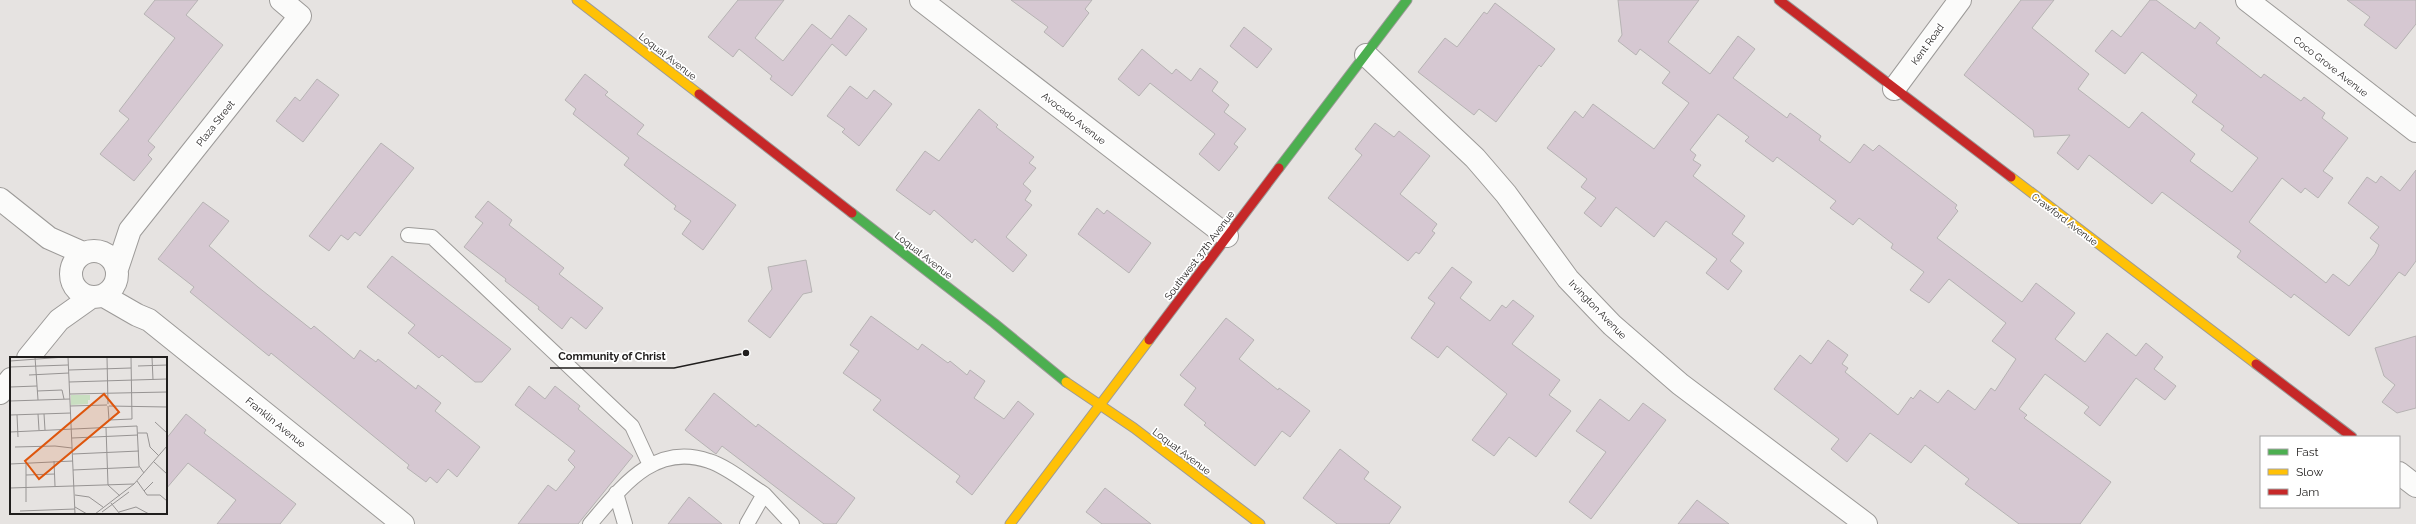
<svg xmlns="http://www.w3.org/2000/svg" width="2416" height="524" viewBox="0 0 2416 524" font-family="Raleway,sans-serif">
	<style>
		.building { fill: #d6c8d2; stroke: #b6b3b3 }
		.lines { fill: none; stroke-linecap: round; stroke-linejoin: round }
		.lane-casing { stroke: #9c9a98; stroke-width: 16 }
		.street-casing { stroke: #9c9a98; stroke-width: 24 }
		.fast-casing { stroke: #9c9a98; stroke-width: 11 }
		.slow-casing { stroke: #9c9a98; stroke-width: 11 }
		.jam-casing { stroke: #9c9a98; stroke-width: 11 }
		.lane { stroke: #fbfbfa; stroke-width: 14 }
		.street { stroke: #fbfbfa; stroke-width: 22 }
		.fast { stroke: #4caf50; stroke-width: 9 }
		.slow { stroke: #ffc107; stroke-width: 9 }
		.jam { stroke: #c62828; stroke-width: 9 }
		.labels { text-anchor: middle; stroke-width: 3.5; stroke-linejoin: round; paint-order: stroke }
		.street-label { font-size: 10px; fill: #201e1d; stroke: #fff }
		.inset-road { fill: none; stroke: #979493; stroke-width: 1 }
		.view { fill: #de560d; fill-opacity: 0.15; stroke: #de560d; stroke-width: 2 }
		.inset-edge { fill: none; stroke: #201e1d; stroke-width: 2 }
		.leader { fill: none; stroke: #201e1d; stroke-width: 1.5 }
		.callout-dot { fill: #201e1d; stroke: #fff; stroke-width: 1.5 }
		.callout-label { font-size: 11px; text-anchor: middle; font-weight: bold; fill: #201e1d; stroke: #fff; stroke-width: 3.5; stroke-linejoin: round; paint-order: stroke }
	</style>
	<rect width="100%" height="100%" fill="#e6e3e1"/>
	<path class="building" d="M 155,0 L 198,0 L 186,15 L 223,45 L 148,141 L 155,147 L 148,155 L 152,159 L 134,181 L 100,154 L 129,119 L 119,111 L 175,38 L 144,14 Z
		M 738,0 L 784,0 L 755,38 L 783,61 L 812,24 L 831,39 L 849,15 L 867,29 L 846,56 L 832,44 L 792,96 L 770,79 L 772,76 L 739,49 L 733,57 L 708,37 Z
		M 1011,0 L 1092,0 L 1085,9 L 1089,13 L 1063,47 L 1044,32 L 1048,27 Z
		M 1618,0 L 1699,0 L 1668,42 L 1710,74 L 1738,36 L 1755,49 L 1733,78 L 1787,118 L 1790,113 L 1821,136 L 1819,140 L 1850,163 L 1864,144 L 1873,151 L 1879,145 L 1957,205 L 1955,208 L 1958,211 L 1937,238 L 2022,302 L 2036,283 L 2075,313 L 2055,339 L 2085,362 L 2107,333 L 2136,356 L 2146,343 L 2163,357 L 2154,369 L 2176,386 L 2165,400 L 2136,378 L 2100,426 L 2084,413 L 2089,407 L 2045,374 L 2019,409 L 2027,415 L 2024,418 L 2111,482 L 2080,524 L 2019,524 L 1965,484 L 1969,479 L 1925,445 L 1911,463 L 1870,433 L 1847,462 L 1831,449 L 1839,439 L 1774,389 L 1800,355 L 1811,364 L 1828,340 L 1848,355 L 1842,364 L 1848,368 L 1845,372 L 1898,415 L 1911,397 L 1913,399 L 1920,390 L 1938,403 L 1948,390 L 1975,410 L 1991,388 L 1995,391 L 2016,359 L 1992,341 L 2006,323 L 1949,279 L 1929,303 L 1910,290 L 1924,272 L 1891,248 L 1893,244 L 1859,218 L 1853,225 L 1830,208 L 1836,201 L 1777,157 L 1773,162 L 1745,141 L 1749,137 L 1718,114 L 1690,150 L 1696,155 L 1693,160 L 1701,165 L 1693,176 L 1745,216 L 1732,234 L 1744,243 L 1730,261 L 1742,271 L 1728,290 L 1706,273 L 1717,259 L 1666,221 L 1654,237 L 1616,207 L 1601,227 L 1584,213 L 1596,198 L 1581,187 L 1587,179 L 1547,148 L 1575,111 L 1583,118 L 1593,104 L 1654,149 L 1689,103 L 1662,83 L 1670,72 L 1640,49 L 1636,55 L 1618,41 L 1622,35 Z
		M 2021,0 L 2054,0 L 2032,28 L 2089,74 L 2078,89 L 2129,128 L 2142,112 L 2195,154 L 2190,161 L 2232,192 L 2258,158 L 2221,130 L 2224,126 L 2192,102 L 2197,95 L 2142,52 L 2125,74 L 2095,51 L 2112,30 L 2121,37 L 2150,0 L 2156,0 L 2195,29 L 2200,22 L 2220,38 L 2216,43 L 2261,78 L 2264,74 L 2301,101 L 2304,97 L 2325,113 L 2322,118 L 2348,138 L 2323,171 L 2333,178 L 2318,198 L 2305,188 L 2301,193 L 2282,178 L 2249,222 L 2326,283 L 2333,274 L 2349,286 L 2375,254 L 2379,245 L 2370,238 L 2379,227 L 2348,203 L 2367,177 L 2376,183 L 2381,176 L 2400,191 L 2416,170 L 2416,261 L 2405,276 L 2399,272 L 2349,336 L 2294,294 L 2291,298 L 2237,257 L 2241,251 L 2162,192 L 2152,204 L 2089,155 L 2078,170 L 2057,153 L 2070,135 L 2034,137 L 2033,130 L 1964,75 Z
		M 2347,0 L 2416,0 L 2416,24 L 2396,49 L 2364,25 L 2370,17 Z
		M 1495,3 L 1555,49 L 1541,67 L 1539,65 L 1496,122 L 1479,109 L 1474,115 L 1418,72 L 1445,38 L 1457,47 L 1484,12 L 1487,14 Z
		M 1244,27 L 1272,49 L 1257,68 L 1230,46 Z
		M 1142,49 L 1172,74 L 1176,69 L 1191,81 L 1200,68 L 1218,82 L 1212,91 L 1229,105 L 1224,112 L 1246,129 L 1234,144 L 1238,147 L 1219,171 L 1199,154 L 1215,134 L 1150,83 L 1139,96 L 1118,79 Z
		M 585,74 L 608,92 L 605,95 L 644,125 L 637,134 L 736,205 L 703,250 L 682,234 L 691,221 L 674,209 L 676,206 L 624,165 L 629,158 L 573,114 L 576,109 L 565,100 Z
		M 317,79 L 339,95 L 303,142 L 276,121 L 295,97 L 300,101 Z
		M 850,86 L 867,99 L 874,90 L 892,104 L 859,146 L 842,132 L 845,129 L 827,116 Z
		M 979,109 L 998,125 L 996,127 L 1034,157 L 1029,163 L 1036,168 L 1023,184 L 1031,191 L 1025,200 L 1032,205 L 1006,237 L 1027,255 L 1013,272 L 975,239 L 972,243 L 934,210 L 930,215 L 896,190 L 925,151 L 939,161 Z
		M 1375,123 L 1394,137 L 1399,131 L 1430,156 L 1400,194 L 1437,224 L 1432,231 L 1435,233 L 1419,254 L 1416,252 L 1408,261 L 1328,198 L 1362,155 L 1355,149 Z
		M 381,143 L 414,168 L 360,236 L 355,232 L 348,240 L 341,235 L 329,251 L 309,236 Z
		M 488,201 L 512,220 L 509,225 L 564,268 L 559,274 L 603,308 L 586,329 L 571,317 L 562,329 L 538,309 L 539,307 L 505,281 L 506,279 L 464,247 L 483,223 L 475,217 Z
		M 203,202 L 229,221 L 209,246 L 258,287 L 311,329 L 314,326 L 354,359 L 360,350 L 376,362 L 378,359 L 416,389 L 418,385 L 441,403 L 435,411 L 480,447 L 457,477 L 448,469 L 437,483 L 430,477 L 426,482 L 407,468 L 409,465 L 324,396 L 271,353 L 269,356 L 190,292 L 194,287 L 158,259 Z
		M 1097,208 L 1104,214 L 1107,210 L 1151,243 L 1129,273 L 1078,234 Z
		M 392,256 L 511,349 L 482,382 L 475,382 L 442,355 L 439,358 L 408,333 L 415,325 L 367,287 Z
		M 806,260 L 812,292 L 803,294 L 770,338 L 748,321 L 772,289 L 768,267 Z
		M 1452,267 L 1472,282 L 1460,298 L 1490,321 L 1502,305 L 1506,308 L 1513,300 L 1534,316 L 1512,344 L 1560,380 L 1549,395 L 1571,411 L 1536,457 L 1509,437 L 1494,456 L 1472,440 L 1507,394 L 1447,346 L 1438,358 L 1411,338 L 1435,303 L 1428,298 Z
		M 871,316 L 918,350 L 922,344 L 948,363 L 950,361 L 967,375 L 970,370 L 985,381 L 974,398 L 1004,419 L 1018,401 L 1034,414 L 972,495 L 956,482 L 960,476 L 873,410 L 881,400 L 843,373 L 859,351 L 850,345 Z
		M 1226,318 L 1254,340 L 1239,359 L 1278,390 L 1279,388 L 1310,411 L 1290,437 L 1282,431 L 1255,466 L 1204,425 L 1206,423 L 1184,405 L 1196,388 L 1180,375 Z
		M 2416,336 L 2416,408 L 2397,413 L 2382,402 L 2395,385 L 2384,376 L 2375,348 Z
		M 529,386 L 545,399 L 555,386 L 580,406 L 578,409 L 633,456 L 578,524 L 518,524 L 548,485 L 556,491 L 575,467 L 568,460 L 575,451 L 515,405 Z
		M 714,393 L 756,427 L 758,424 L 855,498 L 836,524 L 824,524 L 722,446 L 716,454 L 685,430 Z
		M 1600,399 L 1629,421 L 1643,403 L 1666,420 L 1591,519 L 1569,502 L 1606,452 L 1576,431 Z
		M 186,414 L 206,430 L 204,433 L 296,504 L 280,524 L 217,524 L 236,500 L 188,463 L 166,489 L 166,439 Z
		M 1340,449 L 1369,472 L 1364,479 L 1401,507 L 1389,524 L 1337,524 L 1303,498 Z
		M 1105,488 L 1151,524 L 1102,524 L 1086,512 Z
		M 689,497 L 722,524 L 668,524 Z
		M 1697,500 L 1729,524 L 1678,524 Z"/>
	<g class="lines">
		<defs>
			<path id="lane" d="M 408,235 L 432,237 L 632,426 L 650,465
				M 616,493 L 625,524
				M 764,494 L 792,524
				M 590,524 C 622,487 654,442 709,461 C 726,466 748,484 764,494 L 747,524"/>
			<path id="street" d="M 921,0 L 1227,236
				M 2247,0 L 2416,131
				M 1366,55 L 1475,158 L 1506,194 L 1568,279 L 1612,325 L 1680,384 L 1866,524
				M 1894,89 L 1960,0
				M 0,199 L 49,238 L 83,253
				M71 274a23 23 0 1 1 46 0a23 23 0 1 1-46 0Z
				M 117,269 L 130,230 L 300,16 L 281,0
				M 104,296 L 137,315 L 149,320 L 403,524
				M 28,358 L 59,320 L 90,298
				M 0,393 L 11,379
				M 2399,473 L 2416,486"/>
			<path id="fast" d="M 1279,168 L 1407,0
				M 852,213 L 994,323 L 1066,382"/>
			<path id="slow" d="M 577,0 L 699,94
				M 2011,177 L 2256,364
				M 1066,382 L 1134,428 L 1260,524
				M 1010,524 L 1149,340"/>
			<path id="jam" d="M 1779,0 L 2011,177
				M 699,94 L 852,213
				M 1149,340 L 1279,168
				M 2256,364 L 2352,437"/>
		</defs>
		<use href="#lane" class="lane-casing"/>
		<use href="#street" class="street-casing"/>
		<use href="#fast" class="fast-casing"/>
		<use href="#slow" class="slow-casing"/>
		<use href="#jam" class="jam-casing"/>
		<use href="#lane" class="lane"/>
		<use href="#street" class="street"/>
		<use href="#fast" class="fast"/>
		<use href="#slow" class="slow"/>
		<use href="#jam" class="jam"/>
	</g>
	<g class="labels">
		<g class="street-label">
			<text transform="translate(1927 44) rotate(-54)" y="4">Kent Road</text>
			<text transform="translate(668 56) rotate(38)" y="4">Loquat Avenue</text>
			<text transform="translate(2331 66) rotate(38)" y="4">Coco Grove Avenue</text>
			<text transform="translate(1074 118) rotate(38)" y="4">Avocado Avenue</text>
			<text transform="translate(215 123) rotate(-52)" y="4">Plaza Street</text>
			<text transform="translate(2065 219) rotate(37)" y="4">Crawford Avenue</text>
			<text transform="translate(924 255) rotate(38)" y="4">Loquat Avenue</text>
			<text transform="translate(1199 255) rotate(-53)" y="4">Southwest 37th Avenue</text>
			<text transform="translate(1598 309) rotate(46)" y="4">Irvington Avenue</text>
			<text transform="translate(276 422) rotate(39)" y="4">Franklin Avenue</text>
			<text transform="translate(1182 451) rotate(37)" y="4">Loquat Avenue</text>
		</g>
	</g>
	<g transform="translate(10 357)">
		<rect width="157" height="157" fill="#e6e3e1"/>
		<path d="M 61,38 L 80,38 L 80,43 L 78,43 L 78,47 L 61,48 Z" fill="#c9dfc1"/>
		<path class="inset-road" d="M 25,0 L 28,43M 58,0 L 65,157M 97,0 L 98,47M 142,0 L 143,23M 0,4 L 55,0M 128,9 L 157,8M 0,10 L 58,8M 59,13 L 121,11M 19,18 L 59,16M 59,25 L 157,22M 0,30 L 27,29M 27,34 L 52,33 L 54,42M 60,37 L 157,35M 0,44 L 60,42M 60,49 L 97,48M 98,49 L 99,63 L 122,62 L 121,0M 99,49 L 157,50M 28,57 L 29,73M 34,57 L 35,73M 0,58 L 61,56M 7,58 L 8,80M 145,65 L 157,76M 96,71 L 98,128 L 110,139M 0,75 L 127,69 L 129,109 L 134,116M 128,76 L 137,76 L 140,90 L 149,99M 62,81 L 128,78M 5,90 L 45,89 L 62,91M 63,97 L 129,94M 44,104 L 45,129M 144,105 L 157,117M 16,106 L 16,145M 0,107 L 63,104M 63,113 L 129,110M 16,118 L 45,117M 127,124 L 137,138 L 150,138 L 157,144M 0,131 L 124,127M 0,131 L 0,157M 134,134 L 143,125M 65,138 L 79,140 L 93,150M 101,146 L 110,157M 65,150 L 77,157M 10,154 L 65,152M 92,155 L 119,135M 109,155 L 126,150 L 139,157M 85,157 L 124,127 L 157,89"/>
		<path class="view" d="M 94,37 L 109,55 L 29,122 L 15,104 Z"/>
		<rect width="157" height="157" class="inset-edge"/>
	</g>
	<path class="leader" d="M746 353L674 368H550"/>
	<circle class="callout-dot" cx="746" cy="353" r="4"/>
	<g class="callout-label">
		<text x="612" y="360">Community of Christ</text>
	</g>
	<rect x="2260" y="436" width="140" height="72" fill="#ffffff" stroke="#a6a5a5"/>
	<rect x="2268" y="449" width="20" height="6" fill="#4caf50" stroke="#a6a5a5"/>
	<text x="2296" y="456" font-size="12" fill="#201e1d">Fast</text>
	<rect x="2268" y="469" width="20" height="6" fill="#ffc107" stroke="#a6a5a5"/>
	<text x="2296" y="476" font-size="12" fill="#201e1d">Slow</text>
	<rect x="2268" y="489" width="20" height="6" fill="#c62828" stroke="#a6a5a5"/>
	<text x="2296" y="496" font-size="12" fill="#201e1d">Jam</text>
</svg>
